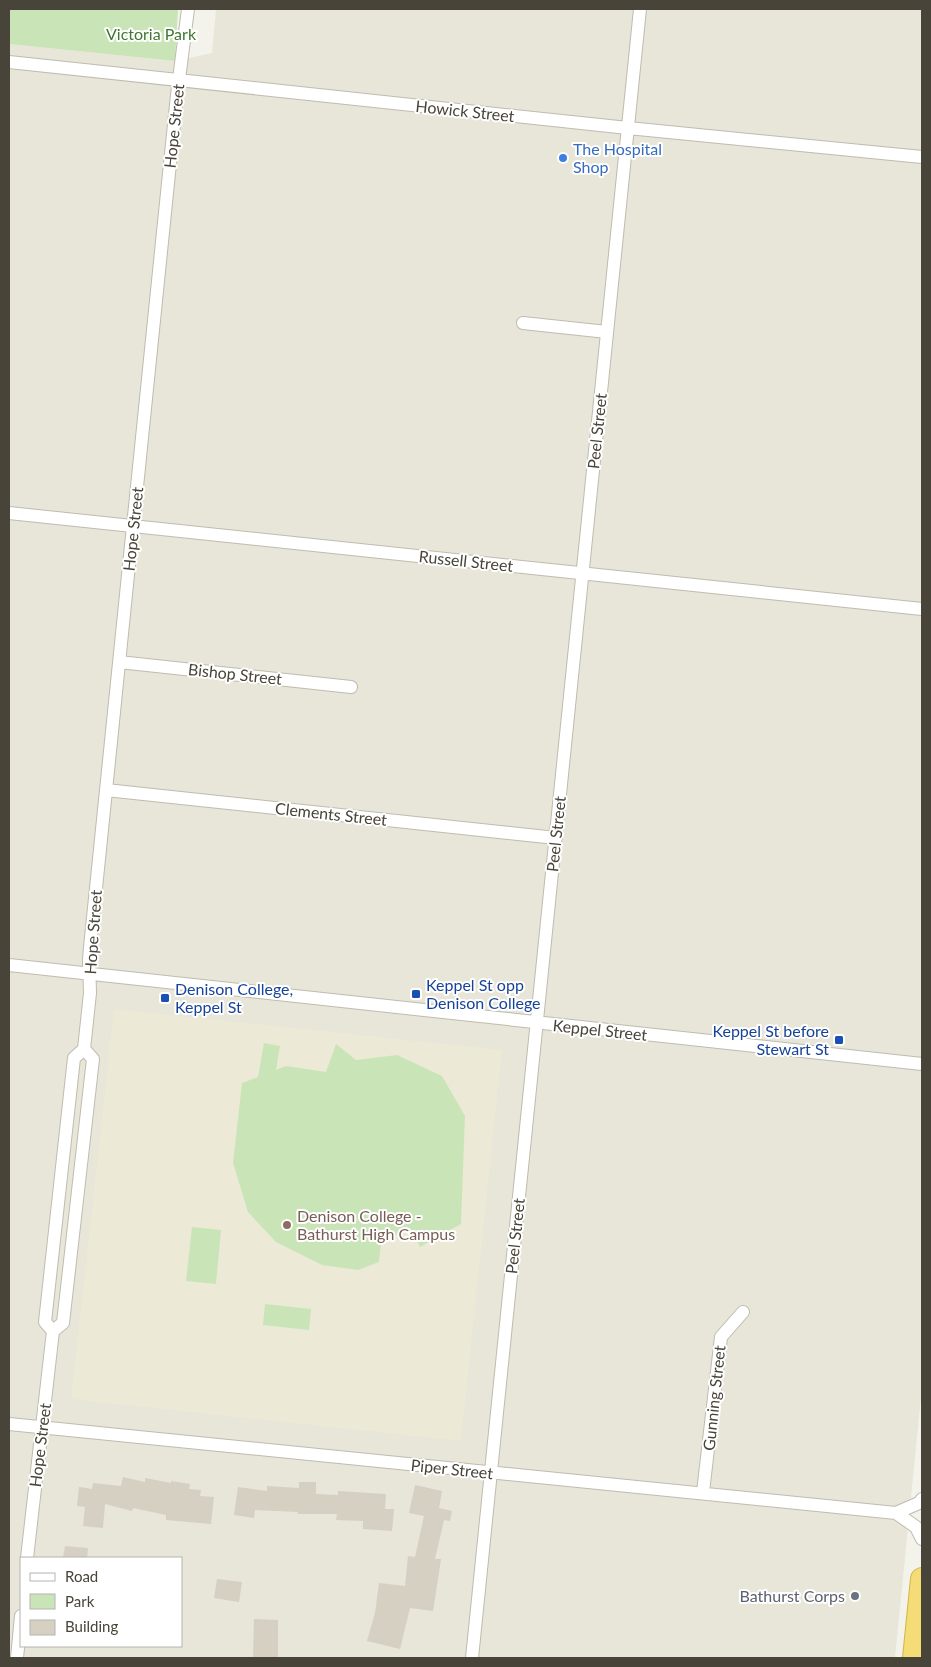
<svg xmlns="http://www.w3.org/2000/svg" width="931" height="1667" viewBox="0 0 931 1667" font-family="Lato,sans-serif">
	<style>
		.residential { fill: #e8e5d9; fill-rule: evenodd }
		.education { fill: #ece9d6 }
		.green { fill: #c9e5b7 }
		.building { fill: #d5d0c1 }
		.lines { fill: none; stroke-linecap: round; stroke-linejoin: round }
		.street-casing { stroke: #bfbcae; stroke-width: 14 }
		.highway-casing { stroke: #d3b546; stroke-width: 24 }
		.street { stroke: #fff; stroke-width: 12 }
		.highway { stroke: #f4dd76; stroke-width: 22 }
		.shop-dot { fill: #3f7fe0; stroke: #fff; stroke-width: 2 }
		.transit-dot { fill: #1a4fb4; stroke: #fff; stroke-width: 2 }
		.education-dot { fill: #8d6e63; stroke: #fff; stroke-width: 2 }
		.worship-dot { fill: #6b7280; stroke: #fff; stroke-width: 2 }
		.labels { text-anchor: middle; stroke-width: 4; stroke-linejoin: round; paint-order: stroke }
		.park-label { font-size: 16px; fill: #3f7630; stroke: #fff }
		.street-label { font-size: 16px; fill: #484439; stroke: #fff }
		.shop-label { font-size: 16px; fill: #366cbe; stroke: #fff; text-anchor: start }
		.transit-label { font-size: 16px; fill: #164399; stroke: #fff; text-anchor: start }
		.education-label { font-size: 16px; fill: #785e54; stroke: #fff; text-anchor: start }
		.worship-label { font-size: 16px; fill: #5b616d; stroke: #fff; text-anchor: end }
	</style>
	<rect width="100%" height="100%" fill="#f4f3eb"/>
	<path class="residential" d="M 216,9 L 922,9 L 922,1387 L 895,1658 L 9,1658 L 9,44 L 175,61 L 212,53 ZM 21,1558 L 181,1558 L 181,1646 L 21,1646 Z"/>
	<path class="education" d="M 114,1009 L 502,1050 L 461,1441 L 71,1399 Z"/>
	<path class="green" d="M 9,9 L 178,9 L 175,61 L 9,44 Z
		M 264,1043 L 280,1046 L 276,1070 L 286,1066 L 326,1072 L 336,1044 L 356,1060 L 397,1055 L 442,1076 L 465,1116 L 461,1224 L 420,1247 L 410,1228 L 381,1243 L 379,1262 L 358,1270 L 322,1265 L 276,1242 L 248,1212 L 233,1163 L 242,1083 L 258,1077 Z
		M 192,1227 L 221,1230 L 216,1284 L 186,1281 Z
		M 265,1304 L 311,1309 L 309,1330 L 263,1325 Z"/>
	<path class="building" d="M 123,1477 L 145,1482 L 145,1478 L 171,1483 L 171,1481 L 190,1484 L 189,1489 L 201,1490 L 200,1496 L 214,1497 L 211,1524 L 166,1520 L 166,1515 L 133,1508 L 132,1511 L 105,1504 L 103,1528 L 83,1526 L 85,1507 L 77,1506 L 79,1487 L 92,1489 L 93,1483 L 121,1486 Z
		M 299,1482 L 316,1482 L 316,1494 L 338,1495 L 338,1491 L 386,1494 L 385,1509 L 394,1509 L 392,1531 L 363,1529 L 363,1521 L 336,1520 L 337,1514 L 298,1514 L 298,1512 L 255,1510 L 254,1518 L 234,1515 L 238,1487 L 267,1491 L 267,1486 L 299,1488 Z
		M 415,1485 L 442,1491 L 439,1508 L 452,1511 L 450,1521 L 444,1520 L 435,1559 L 441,1559 L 433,1611 L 410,1608 L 400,1649 L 367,1641 L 375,1613 L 379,1583 L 405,1586 L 408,1556 L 415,1557 L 424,1516 L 409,1513 Z
		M 65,1546 L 88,1548 L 87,1558 L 63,1558 Z
		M 217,1579 L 242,1582 L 239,1602 L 214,1598 Z
		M 254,1619 L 278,1620 L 278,1658 L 253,1658 Z"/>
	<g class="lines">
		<defs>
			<path id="street" d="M 9,62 L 628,128 L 922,157
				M 523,323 L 607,332
				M 9,513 L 922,609
				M 119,662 L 351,687
				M 106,790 L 556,838
				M 9,965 L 922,1064
				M 53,1331 L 45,1322 L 74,1058 L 84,1049 L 90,993 L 89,960 L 90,947 L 177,95 L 188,9
				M 9,1424 L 896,1513 L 919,1503 L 922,1499
				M 703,1492 L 721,1337 L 743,1312
				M 896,1513 L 916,1527 L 922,1539
				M 27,1558 L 53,1331 L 63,1323 L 93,1059 L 84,1049
				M 17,1658 L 21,1616
				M 472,1658 L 640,9"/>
			<path id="highway" d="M 914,1658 L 922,1579"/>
		</defs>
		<use href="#street" class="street-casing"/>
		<use href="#highway" class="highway-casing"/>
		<use href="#street" class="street"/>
		<use href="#highway" class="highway"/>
	</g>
	<circle class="shop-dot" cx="563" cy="158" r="5"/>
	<g class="transit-dot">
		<rect x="411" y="989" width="10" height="10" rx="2.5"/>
		<rect x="160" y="993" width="10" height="10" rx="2.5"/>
		<rect x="834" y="1035" width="10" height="10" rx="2.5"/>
	</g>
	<circle class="education-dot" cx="287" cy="1225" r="5"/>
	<circle class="worship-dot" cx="855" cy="1596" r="5"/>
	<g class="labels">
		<g class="park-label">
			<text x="151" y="40">Victoria Park</text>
		</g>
		<g class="street-label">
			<text transform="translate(465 111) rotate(6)" y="6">Howick Street</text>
			<text transform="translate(174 126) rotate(-84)" y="6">Hope Street</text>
			<text transform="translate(597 431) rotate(-84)" y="6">Peel Street</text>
			<text transform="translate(133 529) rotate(-84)" y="6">Hope Street</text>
			<text transform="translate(466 561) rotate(6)" y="6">Russell Street</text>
			<text transform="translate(235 674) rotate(6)" y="6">Bishop Street</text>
			<text transform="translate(331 814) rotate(6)" y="6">Clements Street</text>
			<text transform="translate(556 834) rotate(-84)" y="6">Peel Street</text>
			<text transform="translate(93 932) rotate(-86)" y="6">Hope Street</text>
			<text transform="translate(600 1030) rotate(6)" y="6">Keppel Street</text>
			<text transform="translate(515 1236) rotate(-84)" y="6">Peel Street</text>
			<text transform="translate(714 1398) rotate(-84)" y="6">Gunning Street</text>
			<text transform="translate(40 1445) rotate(-83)" y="6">Hope Street</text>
			<text transform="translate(452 1469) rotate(6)" y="6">Piper Street</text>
		</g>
		<g class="shop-label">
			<text x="573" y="155">The Hospital<tspan x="573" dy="18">Shop</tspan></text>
		</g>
		<g class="transit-label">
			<text x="426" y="991">Keppel St opp<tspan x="426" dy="18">Denison College</tspan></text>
			<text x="175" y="995">Denison College,<tspan x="175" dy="18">Keppel St</tspan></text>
			<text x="829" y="1037" text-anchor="end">Keppel St before<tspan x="829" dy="18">Stewart St</tspan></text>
		</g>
		<g class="education-label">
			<text x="297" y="1222">Denison College -<tspan x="297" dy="18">Bathurst High Campus</tspan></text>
		</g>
		<g class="worship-label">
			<text x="845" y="1602">Bathurst Corps</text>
		</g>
	</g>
	<rect width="931" height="1667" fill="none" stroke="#484439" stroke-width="20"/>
	<rect x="20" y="1557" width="162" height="90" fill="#ffffff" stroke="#b6b4b0"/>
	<rect x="30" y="1573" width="25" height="8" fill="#ffffff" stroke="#b6b4b0"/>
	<text x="65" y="1582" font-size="15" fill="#484439">Road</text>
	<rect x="30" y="1594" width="25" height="15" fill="#c9e5b7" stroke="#b6b4b0"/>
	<text x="65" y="1607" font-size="15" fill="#484439">Park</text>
	<rect x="30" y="1620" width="25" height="15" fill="#d5d0c1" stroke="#b6b4b0"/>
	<text x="65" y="1632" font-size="15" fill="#484439">Building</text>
</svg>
